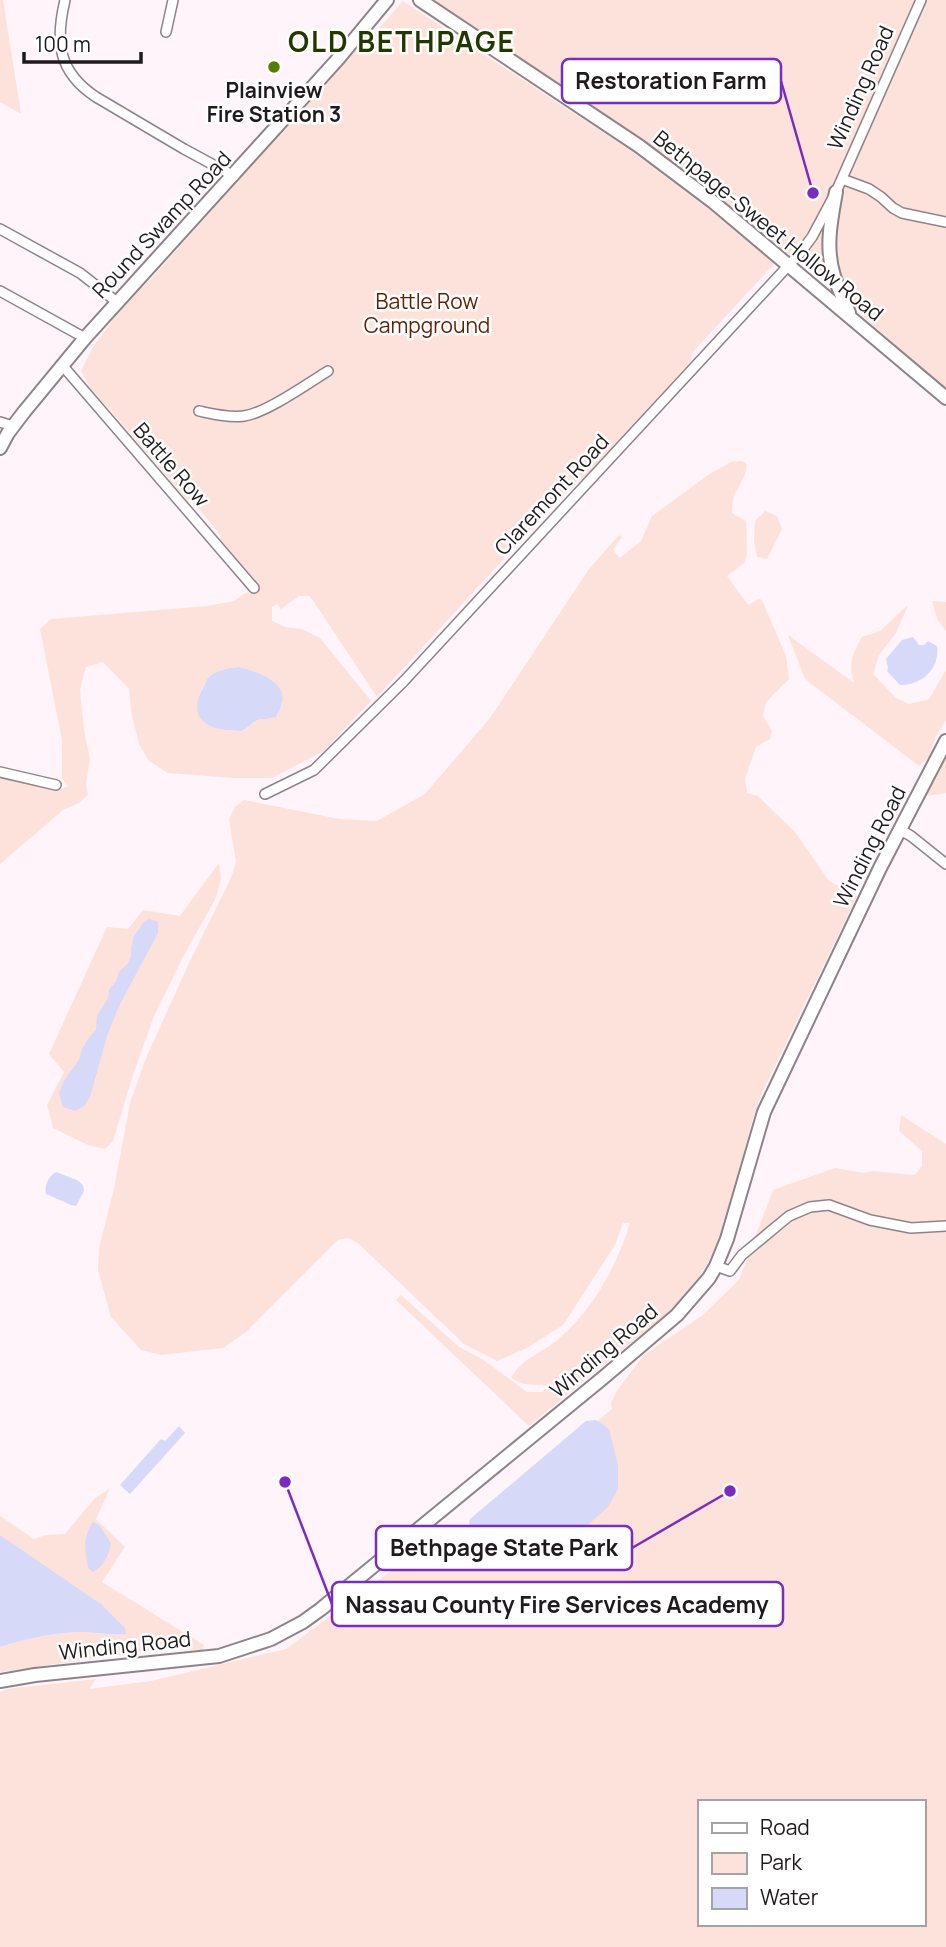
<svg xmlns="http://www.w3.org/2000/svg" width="946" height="1947" viewBox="0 0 946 1947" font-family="Manrope,sans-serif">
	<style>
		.green { fill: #fce2da; fill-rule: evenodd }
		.water { fill: #d6d9f7 }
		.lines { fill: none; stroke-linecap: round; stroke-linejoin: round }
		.street-casing { stroke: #8f838a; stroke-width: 12 }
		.secondary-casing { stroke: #8f838a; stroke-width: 16 }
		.street { stroke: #fff; stroke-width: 9 }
		.secondary { stroke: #fff; stroke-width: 12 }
		.poi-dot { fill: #547e00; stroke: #fff; stroke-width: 2.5 }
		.labels { text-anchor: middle; stroke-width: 5; stroke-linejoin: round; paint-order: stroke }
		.street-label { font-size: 21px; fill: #1e1a1d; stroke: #fff }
		.poi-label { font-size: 21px; font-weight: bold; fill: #1e1a1d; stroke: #fff }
		.park-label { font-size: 21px; fill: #631e02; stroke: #fff }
		.district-label { font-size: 28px; font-weight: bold; letter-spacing: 2px; fill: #233701; stroke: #fff }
		.leader { fill: none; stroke: #7b2cbf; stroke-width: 2.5 }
		.callout-dot { fill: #7b2cbf; stroke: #fff; stroke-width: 2.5 }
		.callout { fill: #fff; stroke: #7b2cbf; stroke-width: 2.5 }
		.callout-label { font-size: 23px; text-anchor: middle; font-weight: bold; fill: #1e1a1d }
	</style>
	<rect width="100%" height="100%" fill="#fef4fa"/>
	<path class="green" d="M 0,0 L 3,0 L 21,114 L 0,102 Z
		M 429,0 L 946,0 L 946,389 L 808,268 Z
		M 403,1 L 631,151 L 706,207 L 774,264 L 692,353 L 691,361 L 583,479 L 573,483 L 377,697 L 310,596 L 299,596 L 281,609 L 277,604 L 272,607 L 272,621 L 285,627 L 302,629 L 320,638 L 371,701 L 324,751 L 272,778 L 234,778 L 168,773 L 149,761 L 139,744 L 131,711 L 129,689 L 103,662 L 86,667 L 80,690 L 84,730 L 90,759 L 86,783 L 88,795 L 79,803 L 63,810 L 0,864 L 0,778 L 61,789 L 68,786 L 62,779 L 62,740 L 40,629 L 51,619 L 207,606 L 234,601 L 244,594 L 260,589 L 219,540 L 222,537 L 193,501 L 187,500 L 111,411 L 91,390 L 81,371 L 93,347 L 129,298 L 150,280 L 358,46 L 383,24 ZM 239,667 L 270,679 L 282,704 L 276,716 L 266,719 L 259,719 C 253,722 248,730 241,731 C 237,731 234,730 230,730 C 203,730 189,713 203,687 C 205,684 206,681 208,678 C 215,670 229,668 239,667 Z
		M 741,461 L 746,463 C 748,473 741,481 737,490 C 733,496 732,505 732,513 L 746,521 L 747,555 L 744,563 L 727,576 L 748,605 L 759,599 L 762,600 L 786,656 L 789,679 L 766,702 L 763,716 L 772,731 L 770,739 L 756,747 L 745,779 L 747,793 L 758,796 L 795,832 L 829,881 L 857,896 L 762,1093 L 753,1118 L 722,1232 L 709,1261 L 694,1285 L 671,1310 L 529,1426 L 396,1300 L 401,1295 L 459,1347 L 482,1359 L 527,1392 L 542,1392 L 550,1386 L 524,1384 L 511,1378 C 522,1358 540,1354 556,1341 C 592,1312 617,1266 630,1223 L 623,1223 L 615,1245 L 563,1325 L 527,1348 L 497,1361 L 464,1344 L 359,1244 L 349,1238 L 338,1240 L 246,1332 L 223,1348 L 161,1355 L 141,1350 L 111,1317 L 98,1270 L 99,1248 L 114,1189 L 130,1103 L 146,1058 L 189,963 L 231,878 L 236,862 L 229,819 L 235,807 L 244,800 L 339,819 L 377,821 L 425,794 L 490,718 L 589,569 L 619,535 L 622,537 L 613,550 L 620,558 L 641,541 L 652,516 L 708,475 L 731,462 Z
		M 765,511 L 777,516 L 782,529 L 767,559 L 757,557 L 754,541 L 755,521 Z
		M 932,601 L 946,602 L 946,631 L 937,619 Z
		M 908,605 L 896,633 L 879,655 L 873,674 L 896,698 L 909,704 L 929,699 L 946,670 L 946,720 L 936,736 L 928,759 L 919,766 L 805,679 L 788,635 L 854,683 C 848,662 852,656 862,637 L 880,631 Z
		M 946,757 L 946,793 L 926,796 L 926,789 Z
		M 219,863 L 221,879 L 216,898 L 185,953 L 154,1016 L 132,1078 L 113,1141 L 105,1149 L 88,1145 L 53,1128 L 47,1105 L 64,1072 L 49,1054 L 107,927 L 128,929 L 143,910 L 180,916 Z
		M 901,1115 L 946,1144 L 946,1947 L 0,1947 L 0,1692 L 7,1689 L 96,1679 L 89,1689 L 151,1681 L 286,1649 L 418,1551 L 449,1535 L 456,1539 L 612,1409 L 611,1403 L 616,1392 L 644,1355 L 703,1315 L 739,1280 L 773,1190 L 835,1168 L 864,1173 L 872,1171 L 915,1175 L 922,1166 L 922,1151 L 899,1131 ZM 699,1802 L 923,1802 L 923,1924 L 699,1924 Z
		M 110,1488 L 96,1519 L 125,1547 L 102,1582 L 204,1645 L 203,1650 L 162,1649 L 0,1672 L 0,1647 C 26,1639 54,1632 82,1632 C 97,1632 111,1637 126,1634 L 52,1572 L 0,1535 L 0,1516 L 34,1539 L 45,1535 L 65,1534 L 94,1499 Z"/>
	<path class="water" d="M 913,637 L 919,645 L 924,645 L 928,641 L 937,646 C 940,669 922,685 900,685 L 887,671 L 888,668 L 886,659 L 902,640 Z
		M 239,667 C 256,672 290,681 281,706 C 280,710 277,713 276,717 L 266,719 L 259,719 C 253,722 248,729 241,731 C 237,731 233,730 230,730 C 203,730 188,713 203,688 C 205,684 206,681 208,678 C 215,670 229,668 239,667 Z
		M 149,919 L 158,922 L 158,933 L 119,1006 L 107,1036 L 90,1097 L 84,1106 L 75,1111 L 63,1107 L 59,1094 L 63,1082 L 79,1060 L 82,1049 L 90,1036 L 96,1030 L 97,1016 L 108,998 L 109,990 L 116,981 L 119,972 L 128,963 L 131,957 L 131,948 L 134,936 L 143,923 Z
		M 56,1172 L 77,1180 L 83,1185 L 84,1191 L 76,1206 L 71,1205 L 46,1194 C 44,1186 49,1175 56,1172 Z
		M 596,1420 L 609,1429 L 618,1465 L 618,1489 L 608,1507 L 582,1530 L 564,1553 L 533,1565 L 527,1565 L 504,1557 L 481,1543 L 479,1533 L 469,1524 L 470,1519 L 586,1421 Z
		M 179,1426 L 185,1433 L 130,1494 L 120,1485 L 161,1439 L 165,1441 Z
		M 93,1522 L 99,1525 L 111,1543 C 109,1555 104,1566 93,1572 L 88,1568 C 85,1550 82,1538 93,1522 Z
		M 0,1535 L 102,1605 L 125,1628 L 126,1634 C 111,1636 97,1632 82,1632 C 54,1632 26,1639 0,1647 Z"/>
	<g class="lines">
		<defs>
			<path id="street" d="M 65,0 C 55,42 58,72 96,97 L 184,149 L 234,176
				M 166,32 L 173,0
				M 842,179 L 869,189 L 881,197 L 893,208 L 902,213 L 946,222
				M 0,229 L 80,273 L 117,302
				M 0,291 L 85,338
				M 62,365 L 254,588
				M 199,411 C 213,414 229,418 244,416 C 266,413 307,384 328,371
				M 0,422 L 13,426
				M 0,772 L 56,785
				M 265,794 L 314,770 L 404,681 L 800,253 L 812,237 L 836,192 L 921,0
				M 899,829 L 911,836 L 946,864
				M 716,1266 L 730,1271 L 742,1255 L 789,1216 L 810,1207 L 829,1205 L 870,1220 L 911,1228 L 946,1226"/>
			<path id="secondary" d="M 420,0 L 639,146 L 712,201 L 946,398
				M 836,192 C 831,220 825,248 834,276 C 838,288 844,300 849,313
				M 0,448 L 8,433 L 24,412 L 85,338 L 338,59 L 387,0
				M 0,1681 L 35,1675 L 219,1656 L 271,1639 L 303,1622 L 321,1609 L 604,1377 L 677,1315 L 709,1278 L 716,1266 L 727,1239 L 764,1112 L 880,868 L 946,741"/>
		</defs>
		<use href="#street" class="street-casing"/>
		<use href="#secondary" class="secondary-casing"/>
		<use href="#street" class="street"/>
		<use href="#secondary" class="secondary"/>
	</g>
	<circle class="poi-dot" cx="274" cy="67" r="7"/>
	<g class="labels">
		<g class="street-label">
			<text transform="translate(861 88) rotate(-66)" y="7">Winding Road</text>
			<text transform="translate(162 225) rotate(-47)" y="7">Round Swamp Road</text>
			<text transform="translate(768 226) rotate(39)" y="7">Bethpage-Sweet Hollow Road</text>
			<text transform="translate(171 465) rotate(49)" y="7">Battle Row</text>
			<text transform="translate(552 495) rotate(-47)" y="7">Claremont Road</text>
			<text transform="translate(870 847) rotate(-63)" y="7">Winding Road</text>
			<text transform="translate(604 1351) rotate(-40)" y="7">Winding Road</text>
			<text transform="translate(125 1646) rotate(-6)" y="7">Winding Road</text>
		</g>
		<g class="poi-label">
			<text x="274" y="98">Plainview<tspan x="274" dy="24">Fire Station 3</tspan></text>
		</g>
		<g class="park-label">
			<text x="427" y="309">Battle Row<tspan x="427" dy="24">Campground</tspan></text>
		</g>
		<g class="district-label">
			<text x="402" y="52">OLD BETHPAGE</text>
		</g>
	</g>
	<path class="leader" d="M813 193L781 81M730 1491L632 1548M285 1482L332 1604"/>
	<g class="callout-dot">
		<circle cx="813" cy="193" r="7"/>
		<circle cx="730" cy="1491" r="7"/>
		<circle cx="285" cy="1482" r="7"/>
	</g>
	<g class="callout">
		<rect x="562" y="59" width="219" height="44" rx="7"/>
		<rect x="376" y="1526" width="256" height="44" rx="7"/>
		<rect x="332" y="1582" width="451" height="44" rx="7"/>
	</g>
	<g class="callout-label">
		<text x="671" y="89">Restoration Farm</text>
		<text x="504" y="1556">Bethpage State Park</text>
		<text x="557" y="1613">Nassau County Fire Services Academy</text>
	</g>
	<rect x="698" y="1800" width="228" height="126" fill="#ffffff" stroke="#a5a3a5" stroke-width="2"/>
	<rect x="712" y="1823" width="35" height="10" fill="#ffffff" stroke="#a5a3a5" stroke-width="2"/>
	<text x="760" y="1835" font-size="21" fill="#1e1a1d">Road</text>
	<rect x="712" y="1853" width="35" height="21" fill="#fce2da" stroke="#a5a3a5" stroke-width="2"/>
	<text x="760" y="1870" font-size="21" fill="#1e1a1d">Park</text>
	<rect x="712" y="1888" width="35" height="21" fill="#d6d9f7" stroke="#a5a3a5" stroke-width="2"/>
	<text x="760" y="1905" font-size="21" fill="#1e1a1d">Water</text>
	<path d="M24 52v10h117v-10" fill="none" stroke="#1e1a1d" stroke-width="3.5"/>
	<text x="35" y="52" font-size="21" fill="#1e1a1d" stroke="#ffffff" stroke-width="5" paint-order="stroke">100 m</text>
</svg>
